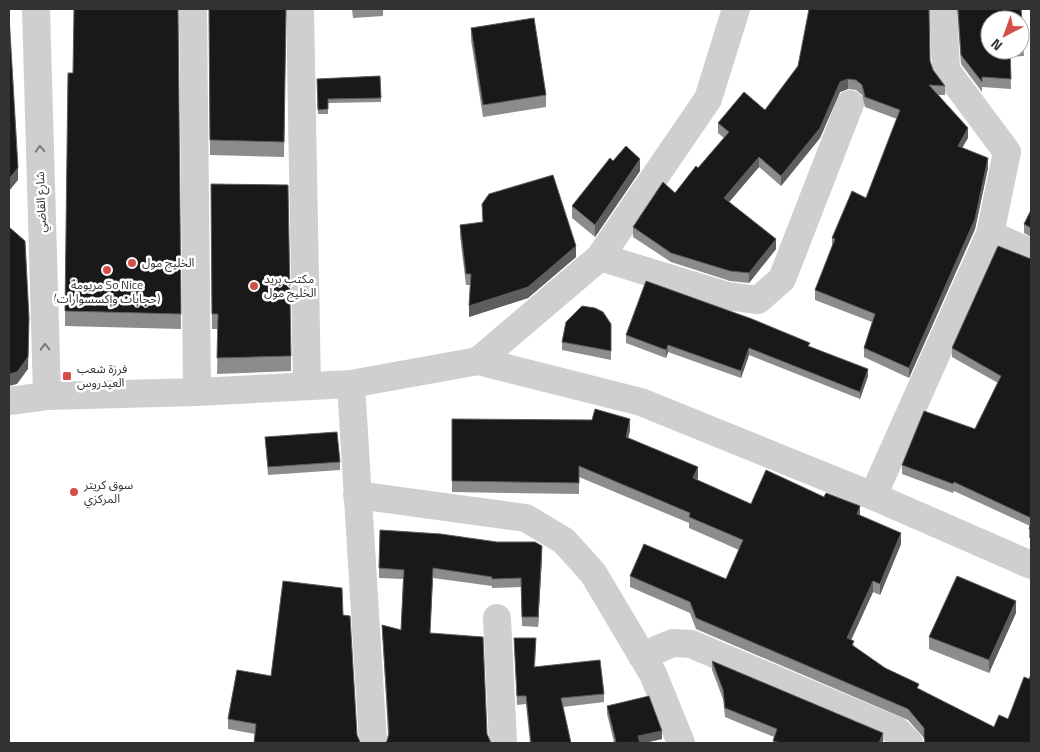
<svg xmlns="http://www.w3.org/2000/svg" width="1040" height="752" viewBox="0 0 1040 752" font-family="'Titillium Web','Noto Sans Arabic',sans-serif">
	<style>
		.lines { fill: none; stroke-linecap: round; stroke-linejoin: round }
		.minor { stroke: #cfcfcf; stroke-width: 28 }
		.wall { fill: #8c8c8c; fill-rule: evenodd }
		.shaded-wall { fill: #5e5e5e }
		.building { fill: #191919; stroke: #5e5e5e }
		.oneway { stroke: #797979 }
		.poi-dot { fill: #d34e49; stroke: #fff; stroke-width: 2 }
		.labels { text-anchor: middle; stroke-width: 5; stroke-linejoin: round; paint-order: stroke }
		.street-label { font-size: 12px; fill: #323232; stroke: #fff }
		.poi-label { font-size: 12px; fill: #323232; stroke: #fff; text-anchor: start }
	</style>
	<rect width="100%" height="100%" fill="#fff"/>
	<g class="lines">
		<path class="minor" d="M 36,9 L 47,396
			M 193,9 L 197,392
			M 300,9 L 307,386
			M 990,234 L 1031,253
			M 600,257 L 727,296 L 758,300 L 782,279 L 850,104
			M 478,361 L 600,257 L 708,99 L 736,9
			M 351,384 L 373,743
			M 9,401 L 47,396 L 197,392 L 351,384 L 478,361 L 641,402 L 873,496 L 1031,565
			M 357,495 L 526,518 L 564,541 L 593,573 L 653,674 L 681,743
			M 873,496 L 990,234 L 1007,152 L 946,70 L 943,9
			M 497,618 L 503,743
			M 642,656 L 673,643 L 691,644 L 897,731 L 909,743"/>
	</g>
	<path class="wall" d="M 178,9 L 181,329 L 65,326 L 68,73 L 73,73 Z
		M 209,9 L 286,9 L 284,157 L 210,155 Z
		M 352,9 L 383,9 L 383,16 L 353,18 Z
		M 957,9 L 1021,9 L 1024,56 L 1010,57 L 1011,89 L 982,87 L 982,92 L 961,64 ZM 1020,20 L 1020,50 L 990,50 Z
		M 471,28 L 546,95 L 546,107 L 483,117 L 471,40 Z
		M 930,61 L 933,70 L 945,86 L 945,95 L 938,95 L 968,138 L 962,147 L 988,168 L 975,229 L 909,378 L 864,357 L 864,348 L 872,322 L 815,300 L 815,290 L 832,246 L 832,238 L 866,198 L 897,119 L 865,107 L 862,95 L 856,90 L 848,89 L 840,92 L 820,138 L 781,186 L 759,167 L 729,202 L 776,249 L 749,283 L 730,281 L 671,262 L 633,237 L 633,227 L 675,193 L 698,168 L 724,138 L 718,133 L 718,123 L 765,110 L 798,66 Z
		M 380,76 L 381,102 L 328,103 L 328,114 L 318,114 L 317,79 Z
		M 613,161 L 640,171 L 595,237 L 572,218 L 572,206 Z
		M 211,184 L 291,356 L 291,371 L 217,374 L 218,329 L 212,329 Z
		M 1031,210 L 1031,237 L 1024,233 L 1024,224 Z
		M 460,225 L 576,257 L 528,298 L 469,317 L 470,285 L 466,285 L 460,236 Z
		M 1031,259 L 1031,538 L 1029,538 L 1029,529 L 1030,526 L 954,491 L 953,493 L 902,474 L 902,465 L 975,429 L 998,383 L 952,357 L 952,348 Z
		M 611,324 L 611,360 L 562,350 L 562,342 Z
		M 626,335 L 810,347 L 868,376 L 860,399 L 749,355 L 741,378 L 668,352 L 666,358 L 626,343 Z
		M 452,419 L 630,430 L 628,438 L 698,478 L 697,480 L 751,504 L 860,515 L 901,544 L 880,595 L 873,592 L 851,640 L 854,646 L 885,668 L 919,689 L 994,727 L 1031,743 L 924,743 L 924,738 L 908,720 L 696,629 L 690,613 L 630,587 L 630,576 L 726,579 L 739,550 L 689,528 L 689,523 L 579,477 L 579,494 L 452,492 Z
		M 265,437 L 340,462 L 340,470 L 268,475 Z
		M 542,556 L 538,627 L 522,626 L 521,587 L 492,588 L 492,586 L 433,578 L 430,633 L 487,734 L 387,741 L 388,735 L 382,625 L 401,630 L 403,579 L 379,578 L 379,568 Z
		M 342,588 L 255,734 L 228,729 L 228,719 L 271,676 Z
		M 1016,613 L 989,673 L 929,649 L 929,637 Z
		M 514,638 L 536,647 L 535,667 L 604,694 L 604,702 L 563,707 L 571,743 L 530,743 L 526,704 L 517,705 Z
		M 712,661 L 883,742 L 883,743 L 773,743 L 774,737 L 725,717 L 723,699 L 712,670 Z
		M 607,706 L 662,739 L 644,743 L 607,743 L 614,742 L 607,714 Z"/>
	<path class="shaded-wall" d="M 848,79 L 848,89 L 840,92 L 820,138 L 781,186 L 781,176 L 840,82 Z
		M 968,128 L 968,138 L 958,155 L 958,146 Z
		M 759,157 L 759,167 L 724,208 L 724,198 Z
		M 988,158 L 988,168 L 975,229 L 909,378 L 909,368 Z
		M 640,159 L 640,171 L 595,237 L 595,225 Z
		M 18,168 L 18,180 L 9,191 L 9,179 Z
		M 776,239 L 776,249 L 749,283 L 749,273 Z
		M 576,246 L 576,257 L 528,298 L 469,317 L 469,306 Z
		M 29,318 L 28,369 L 17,384 L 9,386 L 9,374 Z
		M 668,345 L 668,352 L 666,358 L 666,350 Z
		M 749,348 L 749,355 L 741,378 L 741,371 Z
		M 868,369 L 868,376 L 860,399 L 860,392 Z
		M 630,419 L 630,430 L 626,448 L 626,437 Z
		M 698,467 L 698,478 L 693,489 L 693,478 Z
		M 860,506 L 860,517 L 857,514 Z
		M 901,533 L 901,544 L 880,595 L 880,584 Z
		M 542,546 L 542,556 L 538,627 L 538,617 Z
		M 873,581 L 873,592 L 847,649 L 847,638 Z
		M 1016,601 L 1016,613 L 989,673 L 989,660 Z
		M 662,731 L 662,739 L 644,743 L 638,743 L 638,736 Z
		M 883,733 L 883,743 L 879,743 Z"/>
	<path class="building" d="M 74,9 L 178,9 L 181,314 L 65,311 L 68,73 L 73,73 Z
		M 209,9 L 286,9 L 284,142 L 210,140 Z
		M 809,9 L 929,9 L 930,61 L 933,70 L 945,86 L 929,85 L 968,128 L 958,146 L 988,158 L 975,219 L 909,368 L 864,348 L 875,314 L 815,290 L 835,239 L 832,238 L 852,191 L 866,198 L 900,110 L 865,97 L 862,85 L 856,80 L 848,79 L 840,82 L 820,128 L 781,176 L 759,157 L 724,198 L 776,239 L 749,273 L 730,271 L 671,253 L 633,227 L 663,182 L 675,193 L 696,166 L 698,168 L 729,132 L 718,123 L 744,92 L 765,110 L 798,66 Z
		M 958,9 L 1021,9 L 1024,46 L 1020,46 L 1020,20 L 990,20 L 990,50 L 1010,50 L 1011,79 L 982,77 L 982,82 L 961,55 Z
		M 9,15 L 18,168 L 9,179 Z
		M 534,18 L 546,95 L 483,105 L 471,28 Z
		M 380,76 L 381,98 L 328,99 L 328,109 L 318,110 L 317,79 Z
		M 626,146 L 640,159 L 595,225 L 572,206 L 610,158 L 613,161 Z
		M 553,175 L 576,246 L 528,287 L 469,306 L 471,274 L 466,274 L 460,225 L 483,222 L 482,204 L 489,194 Z
		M 211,184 L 288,185 L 291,356 L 217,358 L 218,314 L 212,314 Z
		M 1031,210 L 1031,228 L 1024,224 Z
		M 9,227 L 25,241 L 29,318 L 28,357 L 17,372 L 9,374 Z
		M 998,246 L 1031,259 L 1031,518 L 954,482 L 953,484 L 902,465 L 924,411 L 975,429 L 1001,376 L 952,348 Z
		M 646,281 L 752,319 L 810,343 L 808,346 L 868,369 L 860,392 L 749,348 L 741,371 L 668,345 L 666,350 L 626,335 Z
		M 582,306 L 595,308 L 603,312 L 611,324 L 611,351 L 562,342 L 566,322 Z
		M 595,409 L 630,419 L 626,437 L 698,467 L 693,478 L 751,504 L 766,470 L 824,497 L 826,493 L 860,506 L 857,514 L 901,533 L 880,584 L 873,581 L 847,638 L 854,641 L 852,645 L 885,668 L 919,684 L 917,688 L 994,727 L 999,715 L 1008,719 L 1024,677 L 1029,679 L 1031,675 L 1031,743 L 925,743 L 924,737 L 924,728 L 908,709 L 696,618 L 690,602 L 630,576 L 644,544 L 726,579 L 743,540 L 689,517 L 690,513 L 579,466 L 579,483 L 452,481 L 452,419 L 592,420 Z
		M 337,432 L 340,462 L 268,467 L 265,437 Z
		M 1031,522 L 1031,529 L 1029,529 Z
		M 380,530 L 441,534 L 497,542 L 535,542 L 542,546 L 538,617 L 522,617 L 521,578 L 492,579 L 492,577 L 433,568 L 430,633 L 483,637 L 487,734 L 491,743 L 385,743 L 387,741 L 389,733 L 382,625 L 401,630 L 404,570 L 379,568 Z
		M 957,576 L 1016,601 L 989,660 L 929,637 Z
		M 283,581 L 342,588 L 343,615 L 350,616 L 357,735 L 360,742 L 361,743 L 254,743 L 256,724 L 228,719 L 237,670 L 271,676 Z
		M 514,638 L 536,638 L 534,667 L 600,660 L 604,694 L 561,698 L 571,743 L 531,743 L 526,696 L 517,696 Z
		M 712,661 L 883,733 L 879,743 L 781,743 L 773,741 L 777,729 L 725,708 L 723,690 Z
		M 649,696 L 662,731 L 638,736 L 640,743 L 607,743 L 616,742 L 607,706 Z"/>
	<defs><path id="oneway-chevron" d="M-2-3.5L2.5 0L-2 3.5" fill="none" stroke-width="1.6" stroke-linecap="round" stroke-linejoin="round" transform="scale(1.25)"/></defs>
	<g class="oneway">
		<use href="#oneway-chevron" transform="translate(40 149) rotate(-92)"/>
		<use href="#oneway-chevron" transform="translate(45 347) rotate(-92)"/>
	</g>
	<g class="poi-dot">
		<circle cx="132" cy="263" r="5"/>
		<circle cx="107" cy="270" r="5"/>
		<circle cx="254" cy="286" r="5"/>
		<rect x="62" y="371" width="10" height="10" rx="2.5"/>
		<circle cx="74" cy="492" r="5"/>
	</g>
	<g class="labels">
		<g class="street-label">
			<text transform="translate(41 202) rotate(-92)" y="4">شارع القاضي</text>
		</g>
		<g class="poi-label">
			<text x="142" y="267">الخليج مول</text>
			<text x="264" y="283">مكتب بريد<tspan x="264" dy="14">الخليج مول</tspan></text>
			<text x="107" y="289" text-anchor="middle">مريومة So Nice<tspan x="107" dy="14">(حجابات وإكسسوارات)</tspan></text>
			<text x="77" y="373">فرزة شعب<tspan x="77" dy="14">العيدروس</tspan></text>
			<text x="84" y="489">سوق كريتر<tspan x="84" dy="14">المركزي</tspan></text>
		</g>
	</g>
	<rect width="1040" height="752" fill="none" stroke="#323232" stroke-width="20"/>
	<g transform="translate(1005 35) rotate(221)"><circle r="24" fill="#ffffff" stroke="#adadad"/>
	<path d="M0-4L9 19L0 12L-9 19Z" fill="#d34e49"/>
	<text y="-8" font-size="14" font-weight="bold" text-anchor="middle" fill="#323232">N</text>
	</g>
</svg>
